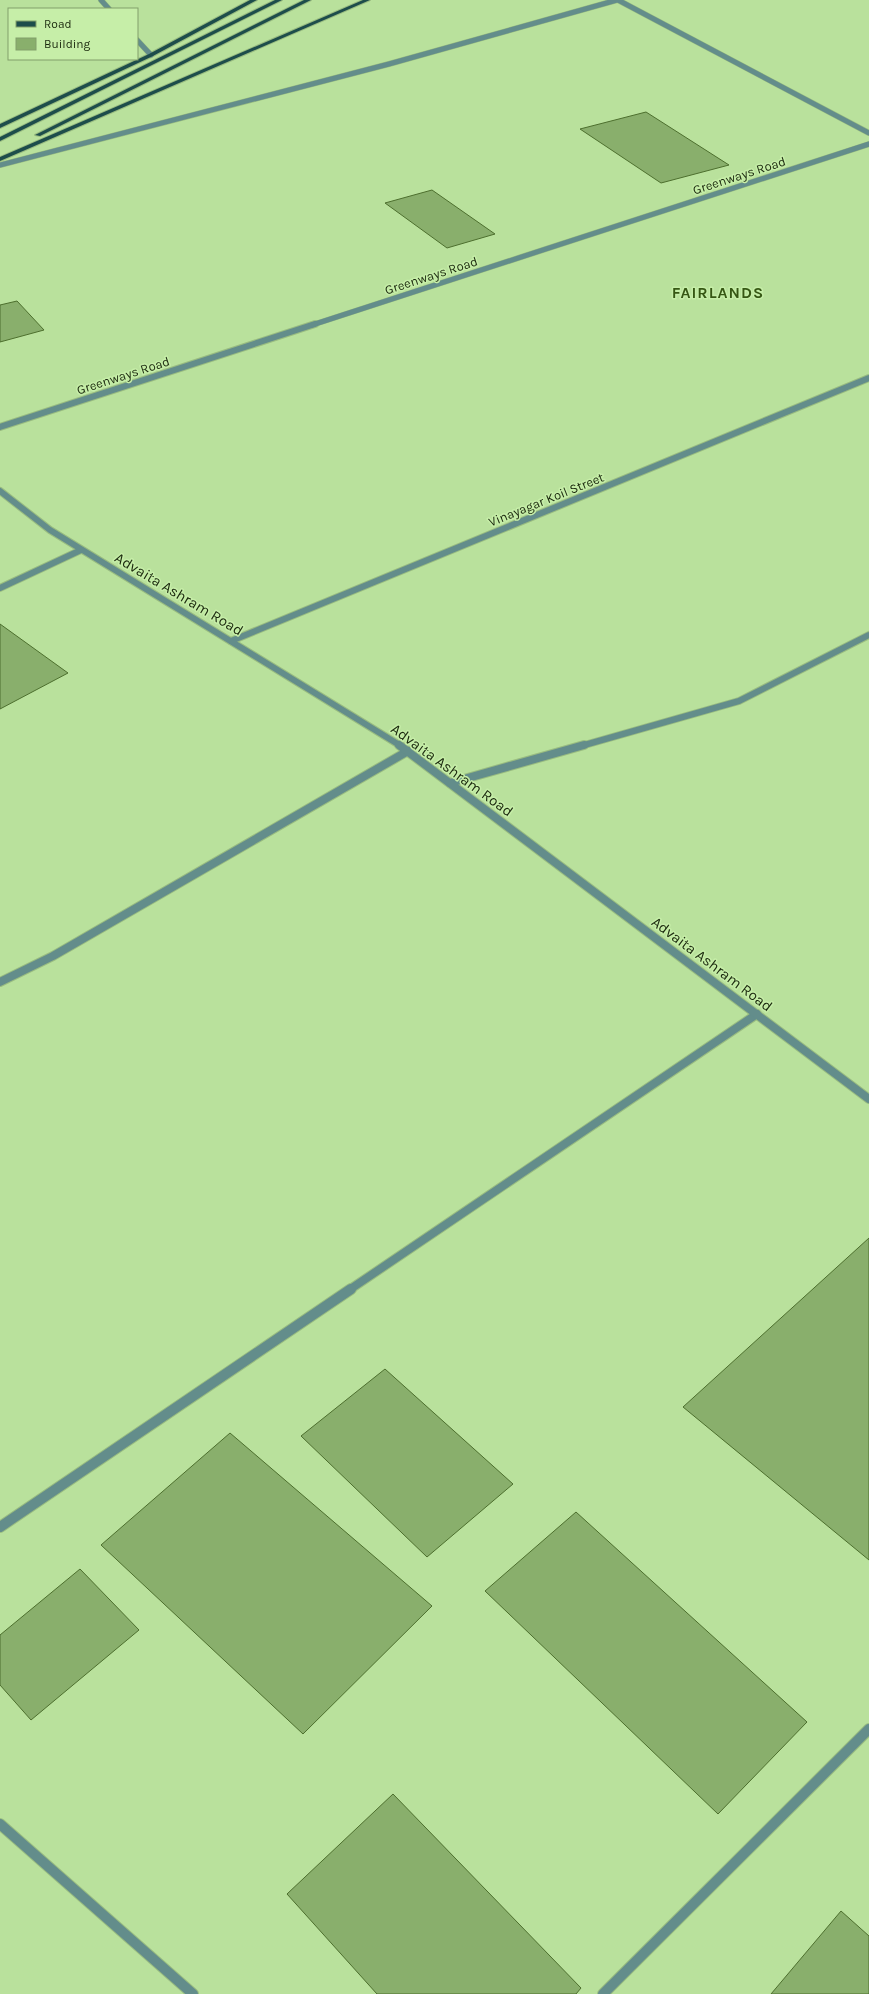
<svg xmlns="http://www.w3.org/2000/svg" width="869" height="1994" viewBox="0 0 869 1994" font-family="Karla,sans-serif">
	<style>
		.building { fill: #89af6c; stroke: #4d6f2e }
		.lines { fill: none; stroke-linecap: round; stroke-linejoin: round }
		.minor-far3-casing { stroke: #99bc80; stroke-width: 6 }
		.minor-far2-casing { stroke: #99bc80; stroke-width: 8 }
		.minor-far1-casing { stroke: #99bc80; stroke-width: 10 }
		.minor-casing { stroke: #99bc80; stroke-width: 12 }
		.tertiary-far1-casing { stroke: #99bc80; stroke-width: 8 }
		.tertiary-casing { stroke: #99bc80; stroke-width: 10 }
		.primary-casing { stroke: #99bc80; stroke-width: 2 }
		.minor-far3 { stroke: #638d8b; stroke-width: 5 }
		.minor-far2 { stroke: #638d8b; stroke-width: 6 }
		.minor-far1 { stroke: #638d8b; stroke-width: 8 }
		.minor { stroke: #638d8b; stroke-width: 10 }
		.tertiary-far1 { stroke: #638d8b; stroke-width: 6 }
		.tertiary { stroke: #638d8b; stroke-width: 8 }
		.primary { fill: #1d4d4b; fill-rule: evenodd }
		.labels { text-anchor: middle; stroke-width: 3; stroke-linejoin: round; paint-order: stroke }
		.far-street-label { font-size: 13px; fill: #1b290e; stroke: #c6eea8 }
		.street-label { font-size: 15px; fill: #1b290e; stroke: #c6eea8 }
		.far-district-label { font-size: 16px; font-weight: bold; letter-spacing: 1px; fill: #365714; stroke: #c6eea8 }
	</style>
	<rect width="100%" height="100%" fill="#b9e19c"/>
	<path class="building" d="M 646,112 L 729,165 L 661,183 L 580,129 Z
		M 432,190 L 495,234 L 447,248 L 385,203 Z
		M 17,301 L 44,330 L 0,342 L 0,305 Z
		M 0,624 L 68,673 L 0,709 Z
		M 869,1238 L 869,1560 L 683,1407 Z
		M 385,1369 L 513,1484 L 427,1557 L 301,1436 Z
		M 230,1433 L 432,1606 L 303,1734 L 101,1545 Z
		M 576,1512 L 807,1722 L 718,1814 L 485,1591 Z
		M 80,1569 L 139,1630 L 31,1720 L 0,1685 L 0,1635 Z
		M 393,1794 L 581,1988 L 576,1994 L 377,1994 L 287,1894 Z
		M 841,1911 L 869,1936 L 869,1994 L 771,1994 Z"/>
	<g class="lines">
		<defs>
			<path id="minor-far3" d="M 101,0 L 109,9
				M 618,0 L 869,133
				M 137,40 L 151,55
				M 0,165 L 389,64 L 617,0
				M 312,325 L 869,144"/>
			<path id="minor-far2" d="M 0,427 L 315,324
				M 0,588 L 81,550
				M 231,641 L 869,378
				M 581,746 L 739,701 L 869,635"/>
			<path id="minor-far1" d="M 450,783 L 584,745
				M 0,982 L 53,956 L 408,751
				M 349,1290 L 757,1014"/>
			<path id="minor" d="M 0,1527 L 351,1289
				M 0,1824 L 193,1994
				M 603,1994 L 869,1729"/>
			<path id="tertiary-far1" d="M 0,491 L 50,530 L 401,746"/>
			<path id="tertiary" d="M 399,745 L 869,1099"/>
			<path id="primary" d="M 250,0 L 257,0 L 153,56 L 0,128 L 0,124 L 149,54 Z
				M 275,0 L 282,0 L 0,141 L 0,137 Z
				M 304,0 L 311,0 L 40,136 L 35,135 Z
				M 363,0 L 370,0 L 0,161 L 0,157 Z"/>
		</defs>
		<use href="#minor-far3" class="minor-far3-casing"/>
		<use href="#minor-far2" class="minor-far2-casing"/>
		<use href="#minor-far1" class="minor-far1-casing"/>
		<use href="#minor" class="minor-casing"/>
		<use href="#tertiary-far1" class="tertiary-far1-casing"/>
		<use href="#tertiary" class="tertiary-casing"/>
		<use href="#primary" class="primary-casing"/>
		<use href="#minor-far3" class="minor-far3"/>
		<use href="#minor-far2" class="minor-far2"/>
		<use href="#minor-far1" class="minor-far1"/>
		<use href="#minor" class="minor"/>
		<use href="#tertiary-far1" class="tertiary-far1"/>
		<use href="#tertiary" class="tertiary"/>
		<use href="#primary" class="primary"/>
	</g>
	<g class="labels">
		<g class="far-street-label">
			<text transform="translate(739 175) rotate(-18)" y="5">Greenways Road</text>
			<text transform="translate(431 275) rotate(-18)" y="5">Greenways Road</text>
			<text transform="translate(123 375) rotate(-18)" y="5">Greenways Road</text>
			<text transform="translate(546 499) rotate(-22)" y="5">Vinayagar Koil Street</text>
		</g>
		<g class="street-label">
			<text transform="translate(179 594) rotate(31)" y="5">Advaita Ashram Road</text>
			<text transform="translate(452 770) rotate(36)" y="5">Advaita Ashram Road</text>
			<text transform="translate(712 964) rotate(37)" y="5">Advaita Ashram Road</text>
		</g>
		<g class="far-district-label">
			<text x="718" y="298">FAIRLANDS</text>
		</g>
	</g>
	<rect x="8" y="8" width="130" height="52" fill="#c6eea8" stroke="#829f6a"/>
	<rect x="16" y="21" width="20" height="6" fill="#1d4d4b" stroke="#829f6a"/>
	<text x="44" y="28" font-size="12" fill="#1b290e">Road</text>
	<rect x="16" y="38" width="20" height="12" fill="#89af6c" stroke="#829f6a"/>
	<text x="44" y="48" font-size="12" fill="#1b290e">Building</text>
</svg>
